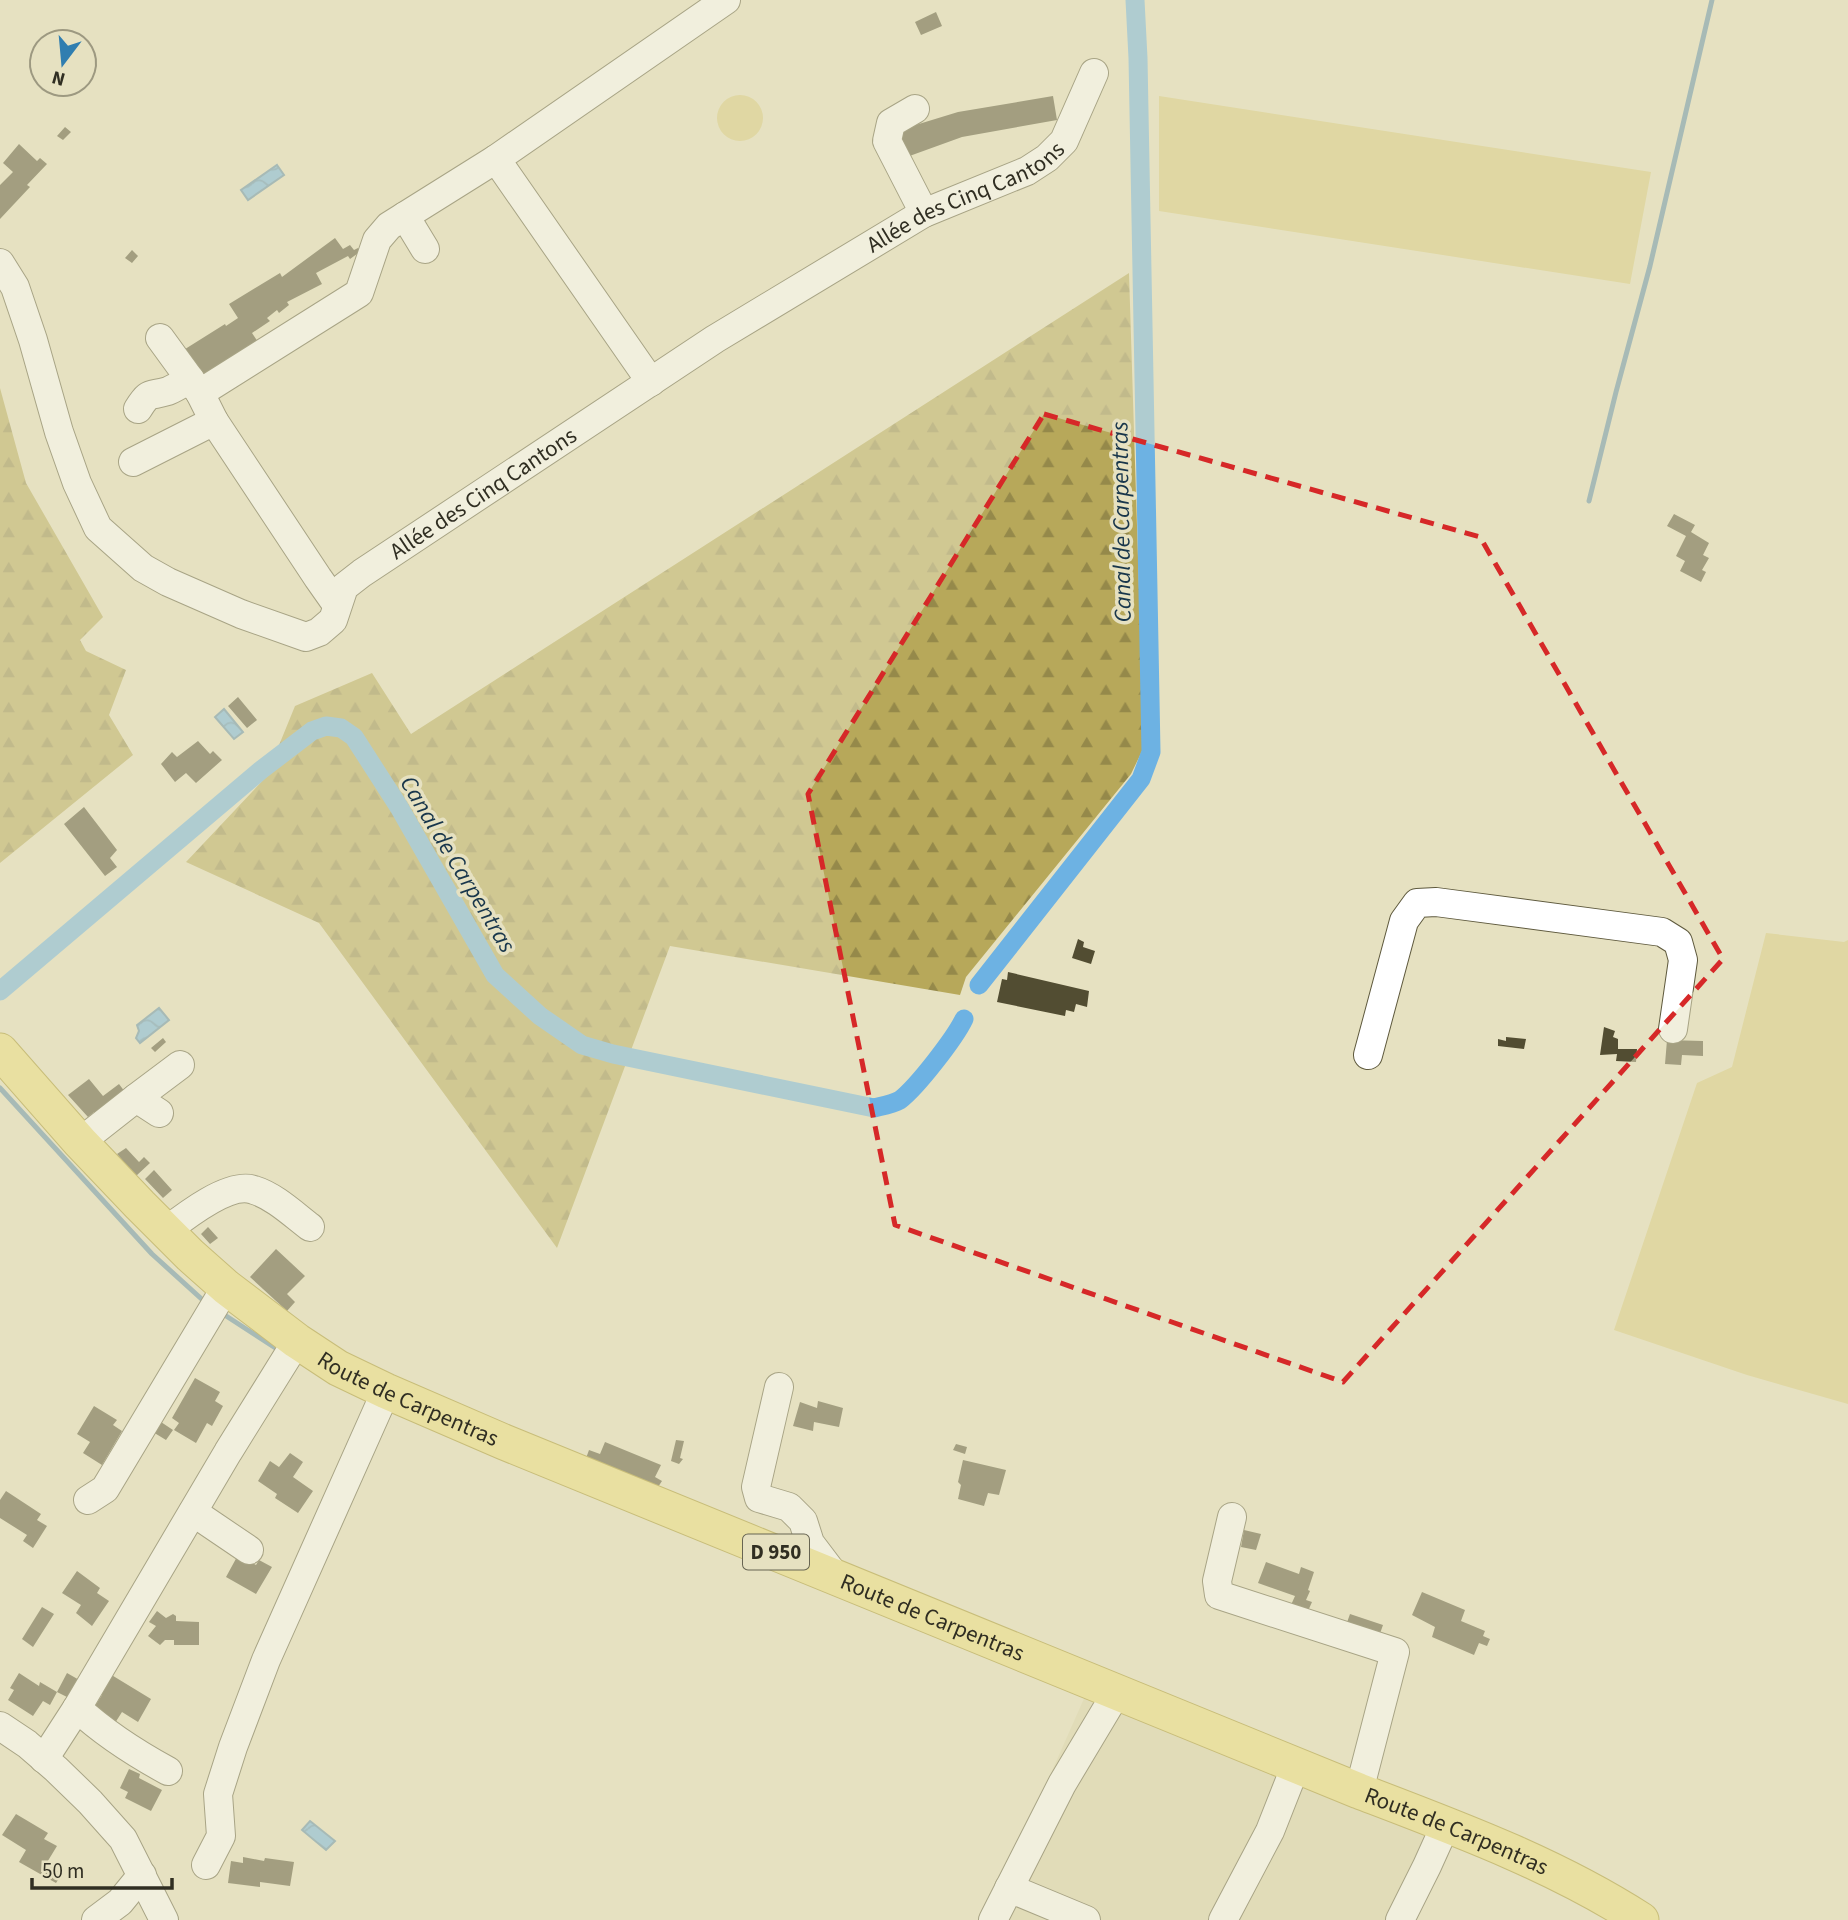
<svg xmlns="http://www.w3.org/2000/svg" width="1848" height="1920" viewBox="0 0 1848 1920" font-family="'Source Sans 3',sans-serif">
	<style>
		.built { fill: #dcd5ae }
		.grass { fill: #d9ca7e }
		.forest { fill: url(#forest-firs) }
		.water { fill: url(#water-waves); stroke: #5b8aa9; stroke-width: 2 }
		.lines { fill: none; stroke-linecap: round; stroke-linejoin: round }
		.stream { stroke: #5b8aa9; stroke-width: 5 }
		.canal { stroke: #6db2e3; stroke-width: 19 }
		.building { fill: #524d32 }
		.minor-casing { stroke: #5e593d; stroke-width: 30 }
		.major-casing { stroke: #a49123; stroke-width: 37 }
		.minor { stroke: #fff; stroke-width: 28 }
		.major { stroke: #eedd7b; stroke-width: 35 }
		.marked { fill: none; stroke: #d62828; stroke-width: 5; stroke-dasharray: 14 9; stroke-linejoin: round }
		.labels { text-anchor: middle; stroke-width: 7; stroke-linejoin: round; paint-order: stroke }
		.shield { fill: #e6e1c1; stroke: #676452; stroke-width: 2 }
		.shield-label { font-size: 21px; font-weight: bold; fill: #302e22 }
		.street-label { font-size: 23px; fill: #302e22; stroke: #e6e1c1 }
		.water-label { font-size: 24px; font-style: italic; fill: #18364b; stroke: #e6e1c1 }
	</style>
	<defs>
		<pattern id="forest-firs" width="22" height="20" patternUnits="userSpaceOnUse" patternTransform="scale(1.75)"><rect width="22" height="20" fill="#b7a85a"/><path d="M5 1l3.5 6h-7zM16 11l3.5 6h-7z" fill="#95894a"/></pattern>
		<pattern id="water-waves" width="16" height="10" patternUnits="userSpaceOnUse" patternTransform="scale(1.75)"><rect width="16" height="10" fill="#6db2e3"/><path d="M0 5q4-4 8 0t8 0" fill="none" stroke="#5a91b8"/></pattern>
	</defs>
	<rect width="100%" height="100%" fill="#e6e1c1"/>
	<path class="built" d="M 1086,1694 L 1431,1835 L 1391,1920 L 986,1920 Z"/>
	<path class="grass" d="M717 118a23 23 0 1 1 46 0a23 23 0 1 1-46 0Z
		M 1159,96 L 1651,172 L 1630,284 L 1159,211 Z
		M 1766,933 L 1844,942 L 1848,940 L 1848,1404 L 1747,1375 L 1614,1330 L 1697,1083 L 1732,1067 Z"/>
	<path class="forest" d="M 1129,273 L 1144,747 L 1131,774 L 966,977 L 960,995 L 670,946 L 557,1248 L 319,923 L 186,862 L 266,777 L 295,706 L 372,673 L 411,734 Z
		M 0,388 L 26,483 L 103,617 L 80,640 L 86,651 L 126,670 L 109,715 L 133,755 L 0,863 Z"/>
	<path class="water" d="M 277,165 L 284,175 L 248,200 L 241,190 Z
		M 224,709 L 243,732 L 234,739 L 215,717 Z
		M 159,1008 L 169,1020 L 140,1043 L 136,1038 L 139,1031 L 137,1025 Z
		M 310,1821 L 335,1841 L 326,1850 L 302,1830 Z"/>
	<g class="lines">
		<path class="stream" d="M 1589,501 L 1616,392 L 1650,266 L 1712,0
			M 0,1088 L 152,1254 L 206,1303
			M 220,1312 L 277,1349"/>
		<path class="canal" d="M 979,985 L 1141,779 L 1151,752 L 1138,58 L 1135,0
			M 0,991 L 261,770 L 312,731 L 326,726 L 341,728 L 354,737 L 399,807 L 495,975 L 540,1016 L 582,1045 L 613,1054 L 874,1108 C 882,1106 893,1104 900,1100 C 917,1087 955,1038 964,1019"/>
	</g>
	<path class="building" d="M 936,12 L 942,26 L 921,35 L 915,22 Z
		M 1053,96 L 1057,120 L 962,137 L 904,158 L 896,131 L 958,112 Z
		M 65,127 L 71,132 L 63,140 L 57,136 Z
		M 19,144 L 37,161 L 40,158 L 47,164 L 27,185 L 30,187 L 0,219 L 0,185 L 13,172 L 3,163 Z
		M 335,238 L 343,249 L 350,245 L 354,250 L 358,248 L 361,251 L 350,259 L 348,256 L 316,273 L 322,284 L 287,302 L 289,305 L 279,313 L 277,310 L 267,318 L 270,321 L 252,333 L 260,345 L 200,380 L 182,351 L 225,324 L 226,326 L 238,318 L 229,304 L 280,273 L 282,277 Z
		M 132,250 L 138,256 L 132,263 L 125,258 Z
		M 1674,514 L 1695,525 L 1691,532 L 1709,543 L 1703,555 L 1709,558 L 1702,570 L 1706,572 L 1701,582 L 1680,571 L 1685,561 L 1676,556 L 1686,536 L 1667,526 Z
		M 238,697 L 257,720 L 247,728 L 228,706 Z
		M 198,741 L 210,754 L 213,751 L 222,760 L 196,783 L 186,773 L 175,782 L 161,764 L 172,752 L 177,757 Z
		M 84,807 L 117,850 L 110,858 L 117,867 L 105,876 L 64,824 Z
		M 1078,939 L 1084,942 L 1083,947 L 1095,951 L 1091,964 L 1072,958 Z
		M 1008,972 L 1089,991 L 1087,1007 L 1076,1004 L 1074,1012 L 1066,1010 L 1065,1016 L 997,1002 L 1002,979 L 1007,980 Z
		M 1604,1027 L 1615,1031 L 1613,1037 L 1618,1039 L 1618,1049 L 1637,1049 L 1636,1062 L 1616,1061 L 1617,1054 L 1600,1055 Z
		M 1506,1037 L 1526,1039 L 1524,1049 L 1498,1046 L 1498,1039 L 1506,1041 Z
		M 163,1038 L 166,1042 L 155,1052 L 151,1048 Z
		M 1667,1040 L 1703,1041 L 1703,1056 L 1682,1055 L 1681,1065 L 1665,1064 Z
		M 89,1079 L 103,1096 L 119,1084 L 125,1092 L 97,1115 L 94,1112 L 88,1117 L 68,1095 Z
		M 126,1148 L 139,1162 L 144,1157 L 150,1163 L 136,1176 L 117,1154 Z
		M 154,1170 L 172,1190 L 163,1198 L 145,1179 Z
		M 208,1227 L 218,1238 L 210,1244 L 201,1234 Z
		M 276,1249 L 305,1276 L 287,1294 L 295,1302 L 287,1311 L 250,1277 Z
		M 195,1378 L 220,1392 L 215,1401 L 223,1406 L 212,1426 L 207,1423 L 196,1443 L 174,1430 L 179,1423 L 172,1418 Z
		M 818,1401 L 843,1408 L 839,1427 L 814,1422 L 813,1431 L 793,1426 L 800,1402 L 817,1408 Z
		M 94,1406 L 117,1420 L 113,1425 L 122,1431 L 102,1465 L 83,1453 L 90,1442 L 77,1434 Z
		M 155,1418 L 173,1430 L 166,1440 L 148,1429 Z
		M 676,1440 L 684,1441 L 680,1458 L 683,1459 L 679,1464 L 671,1461 Z
		M 605,1442 L 661,1465 L 655,1477 L 662,1481 L 656,1490 L 585,1461 L 589,1450 L 600,1454 Z
		M 956,1444 L 967,1447 L 965,1454 L 953,1450 Z
		M 290,1453 L 303,1462 L 293,1477 L 313,1491 L 298,1513 L 275,1498 L 277,1494 L 258,1481 L 270,1461 L 279,1467 Z
		M 963,1460 L 1006,1470 L 999,1495 L 988,1493 L 984,1506 L 958,1499 L 961,1485 L 958,1482 Z
		M 6,1491 L 41,1514 L 37,1520 L 47,1526 L 33,1548 L 23,1541 L 27,1535 L 0,1518 L 0,1500 Z
		M 1244,1530 L 1261,1534 L 1256,1550 L 1241,1547 Z
		M 238,1555 L 256,1565 L 259,1560 L 272,1567 L 256,1594 L 226,1577 Z
		M 1266,1562 L 1299,1574 L 1301,1567 L 1314,1572 L 1308,1590 L 1310,1591 L 1306,1600 L 1312,1602 L 1308,1611 L 1291,1605 L 1295,1596 L 1258,1583 Z
		M 77,1571 L 100,1588 L 97,1593 L 109,1601 L 92,1626 L 76,1613 L 81,1605 L 62,1593 Z
		M 1422,1592 L 1465,1610 L 1461,1621 L 1485,1631 L 1483,1636 L 1490,1639 L 1487,1646 L 1479,1643 L 1474,1655 L 1432,1637 L 1435,1627 L 1412,1615 Z
		M 42,1607 L 54,1614 L 33,1647 L 22,1639 Z
		M 157,1611 L 166,1618 L 173,1614 L 176,1616 L 176,1621 L 199,1622 L 199,1645 L 174,1645 L 174,1640 L 165,1640 L 160,1645 L 148,1636 L 156,1626 L 149,1622 Z
		M 1350,1614 L 1383,1625 L 1377,1642 L 1344,1631 Z
		M 105,1671 L 151,1699 L 138,1722 L 122,1712 L 115,1723 L 93,1709 L 102,1695 L 92,1689 Z
		M 19,1673 L 39,1686 L 40,1682 L 57,1692 L 50,1705 L 43,1701 L 33,1716 L 8,1700 L 14,1690 L 10,1688 Z
		M 67,1673 L 81,1681 L 71,1699 L 57,1692 Z
		M 129,1769 L 140,1774 L 139,1778 L 162,1790 L 151,1811 L 125,1798 L 128,1792 L 120,1788 Z
		M 16,1814 L 48,1833 L 44,1839 L 57,1846 L 46,1864 L 62,1874 L 56,1883 L 19,1862 L 26,1850 L 2,1835 Z
		M 243,1857 L 264,1861 L 265,1858 L 294,1862 L 290,1886 L 260,1882 L 260,1887 L 228,1883 L 231,1861 L 243,1863 Z"/>
	<g class="lines">
		<defs>
			<g id="minor">
				<path d="M 915,109 L 891,123 L 887,141 L 924,213"/>
				<path d="M 405,216 L 425,249"/>
				<path id="s1" d="M 0,263 L 15,287 L 33,340 L 59,432 L 77,483 L 98,528 L 143,568 L 168,582 L 241,614 L 306,637 L 319,632 L 333,620 L 344,587 L 362,573 L 715,339 L 924,213 L 1027,171 L 1047,158 L 1064,141 L 1094,73"/>
				<path d="M 160,338 L 200,393"/>
				<path d="M 651,382 L 496,159 L 726,0"/>
				<path d="M 138,409 C 150,390 149,397 168,391 C 175,388 183,383 190,379"/>
				<path d="M 214,421 L 200,393 L 359,293 L 377,240 L 389,226 L 496,159"/>
				<path d="M 133,462 L 214,421 L 318,578 L 337,605"/>
				<path d="M 1368,1055 L 1404,921 L 1417,903 L 1436,902 L 1662,932 L 1678,942 L 1683,960 L 1673,1029"/>
				<path d="M 136,1098 L 180,1065"/>
				<path d="M 80,1142 L 136,1098 L 159,1113"/>
				<path d="M 166,1231 C 184,1217 230,1181 254,1190 C 274,1196 293,1214 310,1227"/>
				<path d="M 779,1387 L 756,1487 L 759,1498 L 789,1507 L 803,1521 L 810,1543 L 835,1576"/>
				<path d="M 88,1500 L 105,1489 L 226,1287"/>
				<path d="M 193,1512 L 249,1550"/>
				<path d="M 1232,1517 L 1217,1581 L 1219,1595 L 1395,1652 L 1359,1791"/>
				<path d="M 77,1708 C 105,1734 135,1753 168,1771"/>
				<path d="M 0,1726 L 27,1744 L 56,1769 L 90,1802 L 123,1839 L 164,1920"/>
				<path d="M 44,1759 L 77,1708 L 228,1452 L 297,1341"/>
				<path d="M 206,1865 L 221,1836 L 218,1794 L 233,1747 L 266,1660 L 386,1391"/>
				<path d="M 1009,1888 L 1086,1920"/>
				<path d="M 96,1920 L 120,1902 L 142,1875"/>
				<path d="M 993,1920 L 1062,1784 L 1117,1692"/>
				<path d="M 1223,1920 L 1270,1831 L 1296,1765"/>
				<path d="M 1400,1920 L 1427,1866 L 1446,1824"/>
			</g>
			<g id="major">
				<path id="s2" d="M 0,1051 L 80,1142 L 140,1205 L 190,1255 L 226,1287 L 297,1341 L 338,1368 L 386,1391 L 504,1442 L 1359,1791 C 1456,1828 1554,1864 1641,1920"/>
			</g>
		</defs>
		<use href="#minor" class="minor-casing"/>
		<use href="#major" class="major-casing"/>
		<use href="#minor" class="minor"/>
		<use href="#major" class="major"/>
	</g>
	<path d="M0 0H1848V1920H0ZM 1044,414 L 1480,537 L 1723,959 L 1343,1382 L 895,1225 L 808,794 Z" fill="#e6e1c1" fill-opacity=".55" fill-rule="evenodd"/>
	<path class="marked" d="M 1044,414 L 1480,537 L 1723,959 L 1343,1382 L 895,1225 L 808,794 Z"/>
	<g class="labels">
		<rect class="shield" x="743" y="1534.5" width="66" height="35" rx="5"/>
		<g class="shield-label">
			<text x="776" y="1559">D 950</text>
		</g>
		<g class="street-label">
			<text dy="8" stroke="none"><textPath href="#s1" startOffset="1323">Allée des Cinq Cantons</textPath></text>
			<text dy="8" stroke="none"><textPath href="#s1" startOffset="756">Allée des Cinq Cantons</textPath></text>
			<text dy="8" stroke="none"><textPath href="#s2" startOffset="542">Route de Carpentras</textPath></text>
			<text dy="8" stroke="none"><textPath href="#s2" startOffset="1110">Route de Carpentras</textPath></text>
			<text dy="8" stroke="none"><textPath href="#s2" startOffset="1676">Route de Carpentras</textPath></text>
		</g>
		<g class="water-label">
			<text transform="translate(1121 522) rotate(-91)" y="8">Canal de Carpentras</text>
			<text transform="translate(458 864) rotate(59)" y="8">Canal de Carpentras</text>
		</g>
	</g>
	<g transform="translate(63 63) rotate(196)"><circle r="33" fill="#e6e1c1" stroke="#9d9981" stroke-width="2"/>
	<path d="M0-5L12 26L0 18L-12 26Z" fill="#307eb0"/>
	<text y="-10" font-size="19" font-weight="bold" text-anchor="middle" fill="#302e22">N</text>
	</g>
	<path d="M32 1878v10h140v-10" fill="none" stroke="#302e22" stroke-width="3.5"/>
	<text x="42" y="1878" font-size="21" fill="#302e22" stroke="#e6e1c1" stroke-width="5" paint-order="stroke">50 m</text>
</svg>
